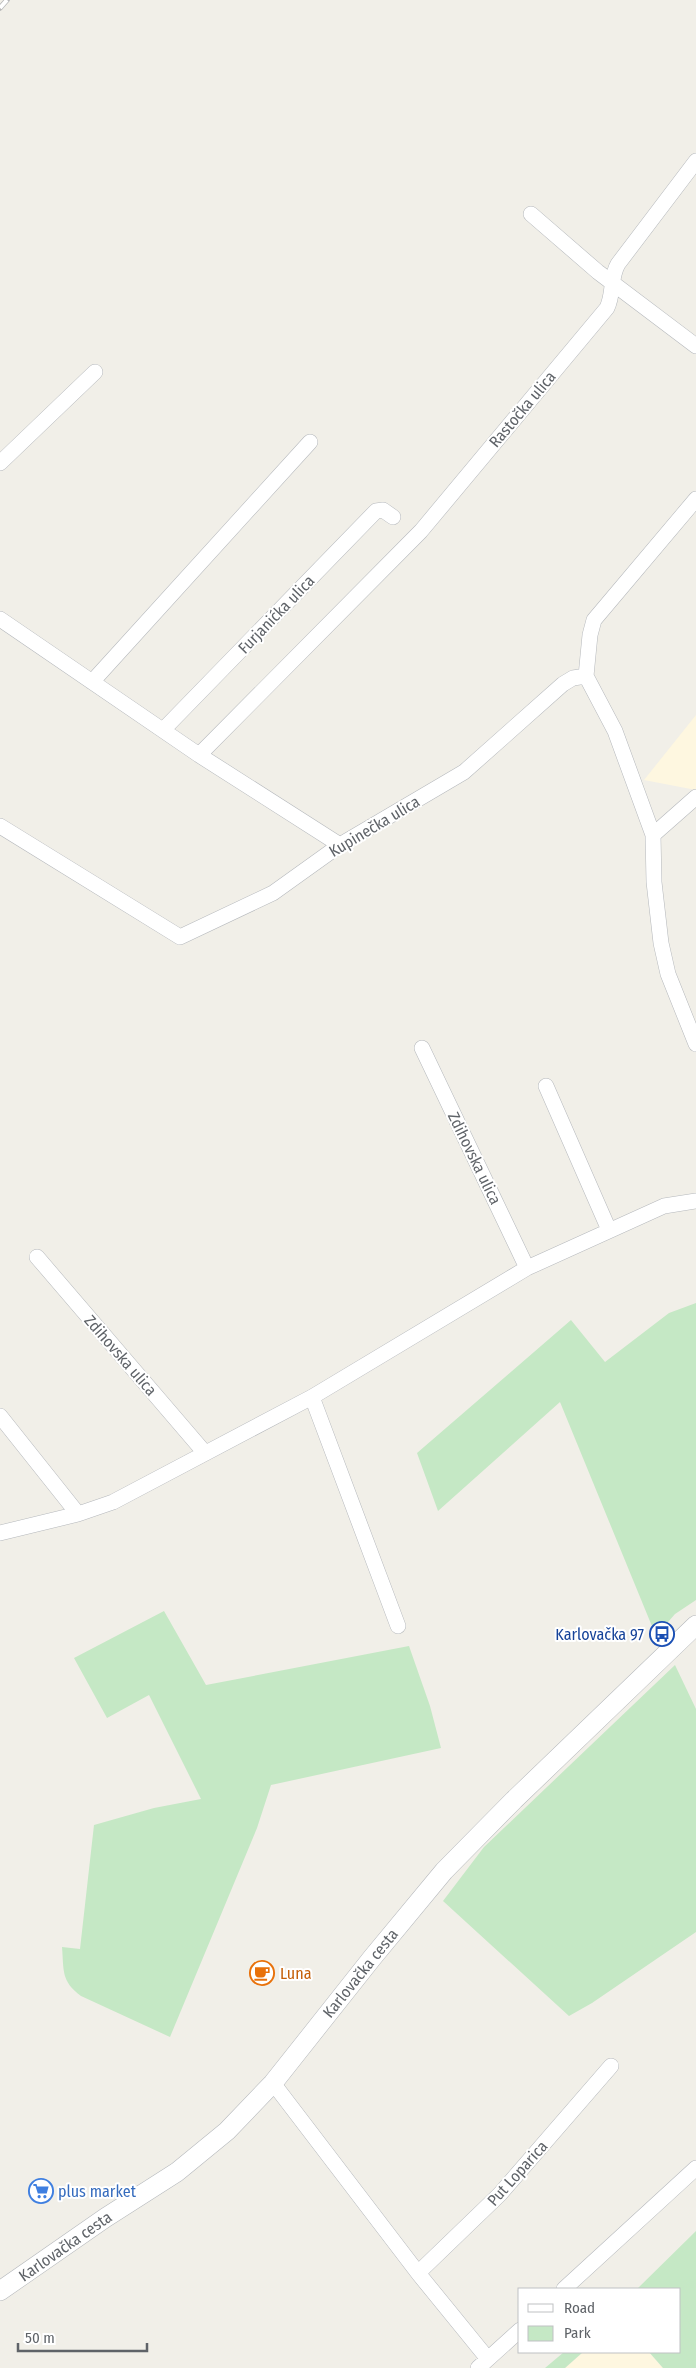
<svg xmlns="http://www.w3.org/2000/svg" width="696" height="2368" viewBox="0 0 696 2368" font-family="'Fira Sans Condensed',sans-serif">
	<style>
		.commercial { fill: #fef7e0 }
		.green { fill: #c5e8c5 }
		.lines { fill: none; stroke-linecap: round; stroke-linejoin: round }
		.minor-casing { stroke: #b5b8bc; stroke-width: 16 }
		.tertiary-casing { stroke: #b5b8bc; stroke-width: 20 }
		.minor { stroke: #fff; stroke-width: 15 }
		.tertiary { stroke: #fff; stroke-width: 19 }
		.rail-casing { stroke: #b6b7b8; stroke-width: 5.5 }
		.rail { stroke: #fff; stroke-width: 4; stroke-dasharray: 11; stroke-linecap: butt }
		.labels { text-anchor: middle; stroke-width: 4; stroke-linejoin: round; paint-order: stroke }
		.street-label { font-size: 16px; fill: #5f6368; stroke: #fff }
		.transit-label { font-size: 16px; fill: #164399; stroke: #fff; text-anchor: end }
		.food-label { font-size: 16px; fill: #c56008; stroke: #fff; text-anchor: start }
		.shop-label { font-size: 16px; fill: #366cbe; stroke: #fff; text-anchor: start }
	</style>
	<rect width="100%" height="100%" fill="#f1efe8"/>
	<path class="commercial" d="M 696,715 L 696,790 L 644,780 Z
		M 583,2352 L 649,2352 L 663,2368 L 565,2368 Z"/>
	<path class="green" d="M 696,1303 L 696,1600 L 675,1614 L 656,1636 L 560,1402 L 438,1511 L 417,1453 L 571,1320 L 605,1362 L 669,1313 Z
		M 164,1611 L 206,1685 L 409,1646 L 430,1706 L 441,1748 L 271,1785 L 257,1828 L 170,2037 L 81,1996 C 61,1981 64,1971 62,1947 L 80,1949 L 94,1825 L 154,1808 L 201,1799 L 149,1695 L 107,1718 L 74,1658 Z
		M 675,1665 L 696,1709 L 696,1932 L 592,2003 L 569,2016 L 443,1901 L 484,1847 Z
		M 696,2231 L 696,2368 L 663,2368 L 649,2352 L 680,2352 L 680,2289 L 637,2289 Z
		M 564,2352 L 583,2352 L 565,2368 L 545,2368 Z"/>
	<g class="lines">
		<defs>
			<path id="minor" d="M 531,214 L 598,272 L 696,346
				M 0,463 L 95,372
				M 0,619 L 199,755 L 340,845
				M 586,676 L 590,635 L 594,620 L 696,499
				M 92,682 L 310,442
				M 163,730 L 376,511 L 383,510 L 393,517
				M 199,755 L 421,531 L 607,308 C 614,294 610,277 618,264 L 696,161
				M 0,826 L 180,937 L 273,893 L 340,845 L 464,772 L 563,684 L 573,678 L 586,676 L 615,731 L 653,835 L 654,882 L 661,943 L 668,974 L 696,1044
				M 653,835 L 696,797
				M 422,1048 L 527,1268
				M 546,1086 L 609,1230
				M 37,1257 L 205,1453
				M 312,1397 L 398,1626
				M 0,1416 L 78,1514
				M 0,1533 L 78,1514 L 113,1502 L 312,1397 L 527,1268 L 664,1206 L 696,1201
				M 273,2083 L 418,2273 L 488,2359
				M 418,2273 L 500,2194 L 611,2066
				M 564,2289 L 696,2168
				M 478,2368 L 520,2330"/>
			<path id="tertiary" d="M 0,2291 L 105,2218 L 177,2172 L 227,2131 L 273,2083 L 372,1958 L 444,1871 L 514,1800 L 696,1625"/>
		</defs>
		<use href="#minor" class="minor-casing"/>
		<use href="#tertiary" class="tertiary-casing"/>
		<use href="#minor" class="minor"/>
		<use href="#tertiary" class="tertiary"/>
		<defs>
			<path id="rail" d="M 0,8 L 7,0"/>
		</defs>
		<use href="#rail" class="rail-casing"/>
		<use href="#rail" class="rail"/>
	</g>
	<defs>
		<symbol id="bus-ring" viewBox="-11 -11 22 22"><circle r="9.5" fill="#fff" stroke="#1a4fb4" stroke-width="1.5"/><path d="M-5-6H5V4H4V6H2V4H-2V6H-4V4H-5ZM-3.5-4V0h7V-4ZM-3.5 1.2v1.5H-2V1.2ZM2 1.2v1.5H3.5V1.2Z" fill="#1a4fb4"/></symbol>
		<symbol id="cafe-ring" viewBox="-11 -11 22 22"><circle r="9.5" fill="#fff" stroke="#e8710a" stroke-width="1.5"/><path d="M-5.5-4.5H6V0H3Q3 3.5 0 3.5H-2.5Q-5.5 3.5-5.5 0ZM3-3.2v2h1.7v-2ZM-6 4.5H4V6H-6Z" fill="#e8710a"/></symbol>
		<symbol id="supermarket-ring" viewBox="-11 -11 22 22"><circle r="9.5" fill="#fff" stroke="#3f7fe0" stroke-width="1.5"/><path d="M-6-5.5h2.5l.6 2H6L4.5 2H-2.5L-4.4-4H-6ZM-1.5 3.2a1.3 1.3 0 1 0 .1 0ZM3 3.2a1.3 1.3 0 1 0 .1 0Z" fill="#3f7fe0"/></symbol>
	</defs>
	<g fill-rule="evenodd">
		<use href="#bus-ring" x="648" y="1620" width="28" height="28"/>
		<use href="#cafe-ring" x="248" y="1959" width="28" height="28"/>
		<use href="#supermarket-ring" x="27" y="2177" width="28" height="28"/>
	</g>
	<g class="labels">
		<g class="street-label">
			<text transform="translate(522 409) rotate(-50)" y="6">Rastočka ulica</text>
			<text transform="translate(276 614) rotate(-46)" y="6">Furjanićka ulica</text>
			<text transform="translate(374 826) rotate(-31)" y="6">Kupinečka ulica</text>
			<text transform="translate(475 1158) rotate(64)" y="6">Zdihovska ulica</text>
			<text transform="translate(121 1355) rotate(49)" y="6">Zdihovska ulica</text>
			<text transform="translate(360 1973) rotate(-51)" y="6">Karlovačka cesta</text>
			<text transform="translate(517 2173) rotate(-48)" y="6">Put Loparica</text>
			<text transform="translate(65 2246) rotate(-35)" y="6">Karlovačka cesta</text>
		</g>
		<g class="transit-label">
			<text x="644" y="1640">Karlovačka 97</text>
		</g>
		<g class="food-label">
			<text x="280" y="1979">Luna</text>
		</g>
		<g class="shop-label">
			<text x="58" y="2197">plus market</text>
		</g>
	</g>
	<rect x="518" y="2288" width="162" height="65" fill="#ffffff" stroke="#bfc1c3"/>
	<rect x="528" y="2304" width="25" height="8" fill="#ffffff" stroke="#bfc1c3"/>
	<text x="564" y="2313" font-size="15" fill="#5f6368">Road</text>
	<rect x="528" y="2326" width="25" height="15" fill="#c5e8c5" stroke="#bfc1c3"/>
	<text x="564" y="2338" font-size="15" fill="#5f6368">Park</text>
	<path d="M18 2343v8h129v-8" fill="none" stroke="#5f6368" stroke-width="2.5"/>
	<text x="25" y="2343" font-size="15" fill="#5f6368" stroke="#ffffff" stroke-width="4" paint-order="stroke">50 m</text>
</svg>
